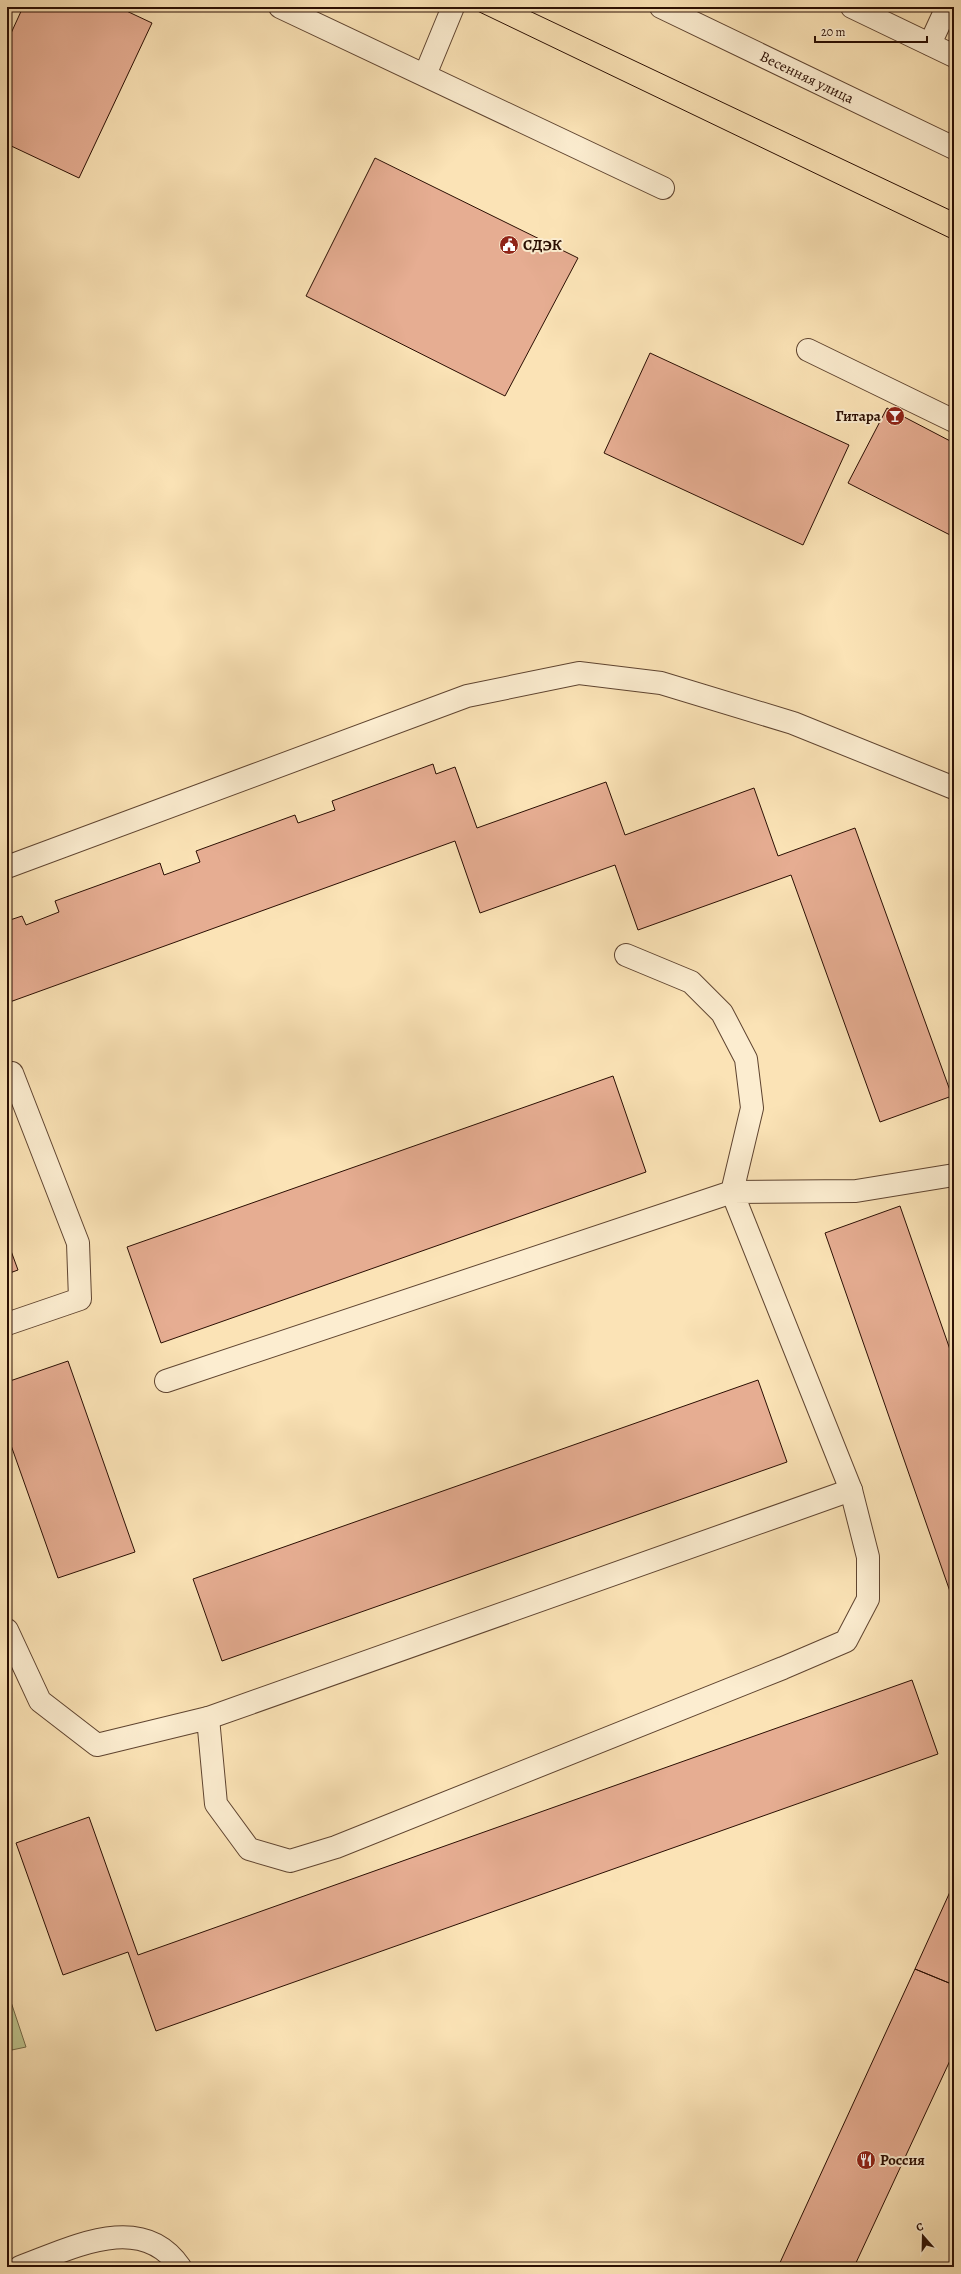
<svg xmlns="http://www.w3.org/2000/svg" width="961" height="2274" viewBox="0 0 961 2274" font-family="Alegreya,serif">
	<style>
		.green { fill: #bdc48e; stroke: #746a48 }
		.building { fill: #e6ad92; stroke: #2b0f03 }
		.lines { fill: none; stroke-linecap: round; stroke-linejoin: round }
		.minor-casing { stroke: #5f4430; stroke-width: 24 }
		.minor { stroke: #fcedd0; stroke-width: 22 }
		.tram { stroke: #2b0f03; stroke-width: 1 }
		.labels { text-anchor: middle; stroke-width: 4; stroke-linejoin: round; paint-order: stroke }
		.street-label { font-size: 15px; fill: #2b0f03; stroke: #fcedd0 }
		.poi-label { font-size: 15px; font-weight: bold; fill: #2b0f03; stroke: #fcedd0; text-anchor: start }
	</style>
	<rect width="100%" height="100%" fill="#fbe3b6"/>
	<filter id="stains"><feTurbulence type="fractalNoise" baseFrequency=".005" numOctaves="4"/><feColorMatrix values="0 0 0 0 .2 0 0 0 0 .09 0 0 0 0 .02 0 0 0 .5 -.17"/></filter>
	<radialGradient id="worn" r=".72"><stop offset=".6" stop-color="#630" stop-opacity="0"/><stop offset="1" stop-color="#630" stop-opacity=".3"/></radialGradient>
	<path class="green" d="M 7,1990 L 26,2047 L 7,2051 Z"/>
	<path class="building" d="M 23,7 L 118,7 L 152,23 L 79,178 L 7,144 L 7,42 Z
		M 375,158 L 578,258 L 505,396 L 306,296 Z
		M 650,353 L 849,445 L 803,545 L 604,453 Z
		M 887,408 L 954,443 L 954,537 L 848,483 Z
		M 433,764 L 436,774 L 455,767 L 477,828 L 606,782 L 625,835 L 754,788 L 778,856 L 855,828 L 952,1096 L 880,1122 L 791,875 L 638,930 L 615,865 L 480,913 L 455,841 L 7,1003 L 7,921 L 22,916 L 26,925 L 59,912 L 55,901 L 160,863 L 164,875 L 200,862 L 196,851 L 295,815 L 298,823 L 335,810 L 332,801 Z
		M 613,1076 L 646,1172 L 161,1343 L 127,1247 Z
		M 900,1206 L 954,1361 L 954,1603 L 825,1233 Z
		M 7,1240 L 18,1270 L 7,1274 Z
		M 68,1361 L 135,1552 L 58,1578 L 7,1434 L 7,1382 Z
		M 758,1380 L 787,1462 L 222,1661 L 193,1579 Z
		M 912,1680 L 938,1754 L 156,2031 L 128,1952 L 63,1975 L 16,1843 L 89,1817 L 138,1955 Z
		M 954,1883 L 954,1985 L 915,1969 Z
		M 915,1969 L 954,1985 L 954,2052 L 854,2267 L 778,2267 Z"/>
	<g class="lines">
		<defs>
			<g id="minor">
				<path d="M 280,7 L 663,188"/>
				<path id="s1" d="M 661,7 L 954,148"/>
				<path d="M 852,7 L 954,56"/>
				<path d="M 930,44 L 947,7"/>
				<path d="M 425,75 L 453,7"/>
				<path d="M 808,350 L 954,421"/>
				<path d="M 7,867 L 467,696 L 579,673 L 661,683 L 793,723 L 954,788"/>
				<path d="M 7,1324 L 80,1299 L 78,1243 L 12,1073"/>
				<path d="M 166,1381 L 732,1192 L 752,1108 L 746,1059 L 722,1013 L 691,982 L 626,955"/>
				<path d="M 7,1630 L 40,1701 L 97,1745 L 208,1718 L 216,1804 L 249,1849 L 290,1861 L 336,1847 L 783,1668 L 846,1641 L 868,1599 L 868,1557 L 851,1490 L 732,1192 L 856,1191 L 954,1175"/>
				<path d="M 208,1718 L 851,1490"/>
				<path d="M 20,2267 C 70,2249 141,2210 180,2267"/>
			</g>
		</defs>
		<use href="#minor" class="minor-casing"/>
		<use href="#minor" class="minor"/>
		<path class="tram" d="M 469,7 L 954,240
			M 521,7 L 954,212"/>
	</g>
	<defs>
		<symbol id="civic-disc" viewBox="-11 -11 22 22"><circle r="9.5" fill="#8f2418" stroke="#fcedd0"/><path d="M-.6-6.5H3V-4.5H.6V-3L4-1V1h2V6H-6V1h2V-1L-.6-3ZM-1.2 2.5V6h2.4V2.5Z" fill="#fff"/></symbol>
		<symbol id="bar-disc" viewBox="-11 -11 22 22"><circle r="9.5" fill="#8f2418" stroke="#fcedd0"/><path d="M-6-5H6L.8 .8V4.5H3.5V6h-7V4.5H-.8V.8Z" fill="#fff"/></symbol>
		<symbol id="restaurant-disc" viewBox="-11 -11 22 22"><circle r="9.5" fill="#8f2418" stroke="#fcedd0"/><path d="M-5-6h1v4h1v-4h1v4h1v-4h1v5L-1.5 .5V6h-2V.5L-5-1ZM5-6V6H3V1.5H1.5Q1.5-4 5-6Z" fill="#fff"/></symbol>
	</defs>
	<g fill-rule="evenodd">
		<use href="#civic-disc" x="498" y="234" width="22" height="22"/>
		<use href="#bar-disc" x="884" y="405" width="22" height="22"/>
		<use href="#restaurant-disc" x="855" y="2149" width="22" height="22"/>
	</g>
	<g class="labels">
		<g class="street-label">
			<text dy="5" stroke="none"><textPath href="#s1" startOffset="162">Весенняя улица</textPath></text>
		</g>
		<g class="poi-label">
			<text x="523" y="250">СДЭК</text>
			<text x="881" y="421" text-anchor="end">Гитара</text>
			<text x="880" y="2165">Россия</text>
		</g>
	</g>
	<rect width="961" height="2274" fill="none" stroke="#fbe3b6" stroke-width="24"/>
	<rect x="8" y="8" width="945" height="2258" fill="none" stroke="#2b0f03" stroke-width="2"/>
	<rect x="12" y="12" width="937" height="2250" fill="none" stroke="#2b0f03"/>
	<g transform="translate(923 2236) rotate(340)" stroke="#fcedd0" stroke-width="3" paint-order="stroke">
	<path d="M0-3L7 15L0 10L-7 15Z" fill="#2b0f03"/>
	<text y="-6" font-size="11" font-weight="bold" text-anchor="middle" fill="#2b0f03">С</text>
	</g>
	<path d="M815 36v6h112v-6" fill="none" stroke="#2b0f03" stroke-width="2"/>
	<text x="821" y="36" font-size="12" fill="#2b0f03" stroke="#fcedd0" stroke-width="3" paint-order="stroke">20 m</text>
	<rect width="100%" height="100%" filter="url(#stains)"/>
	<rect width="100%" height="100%" fill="url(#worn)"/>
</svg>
